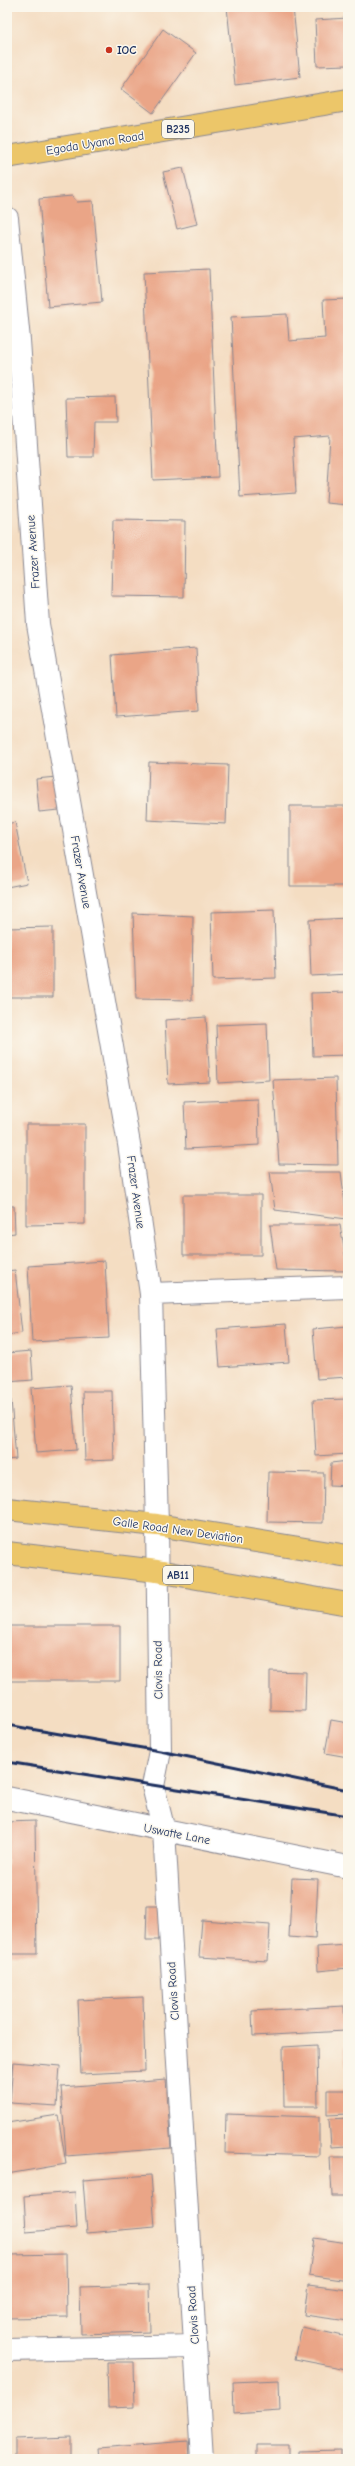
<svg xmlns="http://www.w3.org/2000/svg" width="355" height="2466" viewBox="0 0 355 2466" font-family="'Comic Neue',sans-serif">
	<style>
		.building { fill: #eaa587 }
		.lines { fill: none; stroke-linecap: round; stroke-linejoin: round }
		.minor-casing { stroke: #888690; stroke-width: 24 }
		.primary-casing { stroke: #888690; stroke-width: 24 }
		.minor { stroke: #fff; stroke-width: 22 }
		.primary { stroke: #ecc669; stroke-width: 22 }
		.rail { stroke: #1b2f5e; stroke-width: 3 }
		.poi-dot { fill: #c8321e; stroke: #fbf7ec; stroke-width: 1.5 }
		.labels { text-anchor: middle; stroke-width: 3; stroke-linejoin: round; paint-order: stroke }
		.shield { fill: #fbf7ec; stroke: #5e6b89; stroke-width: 1 }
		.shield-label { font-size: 11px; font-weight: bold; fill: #1b2f5e }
		.poi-label { font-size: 12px; font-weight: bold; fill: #1b2f5e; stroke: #fbf7ec; text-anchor: start }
		.street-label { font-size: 12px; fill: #1b2f5e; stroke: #fbf7ec }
	</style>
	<rect width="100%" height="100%" fill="#fbf7ec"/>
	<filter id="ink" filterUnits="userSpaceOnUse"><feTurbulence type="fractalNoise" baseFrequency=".025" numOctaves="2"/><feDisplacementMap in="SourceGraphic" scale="8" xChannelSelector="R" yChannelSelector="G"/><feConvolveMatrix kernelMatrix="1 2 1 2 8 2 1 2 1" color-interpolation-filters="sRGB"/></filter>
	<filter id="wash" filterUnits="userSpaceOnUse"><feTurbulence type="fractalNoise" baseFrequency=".012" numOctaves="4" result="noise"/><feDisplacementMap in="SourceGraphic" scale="16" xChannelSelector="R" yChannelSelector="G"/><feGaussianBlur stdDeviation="0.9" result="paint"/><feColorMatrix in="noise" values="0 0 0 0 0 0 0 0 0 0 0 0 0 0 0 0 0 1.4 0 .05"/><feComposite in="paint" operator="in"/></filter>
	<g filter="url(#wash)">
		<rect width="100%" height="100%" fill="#f4ddc2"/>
		<g id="blocks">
			<path class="building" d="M 227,7 L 293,7 L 300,77 L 235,85 Z
				M 348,18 L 348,65 L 317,66 L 315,20 Z
				M 163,29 L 196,53 L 153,113 L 121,89 Z
				M 183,168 L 197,224 L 177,229 L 163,172 Z
				M 72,196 L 77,202 L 93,201 L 102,302 L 48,307 L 39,199 Z
				M 209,269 L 218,477 L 153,480 L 144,272 Z
				M 348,299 L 348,505 L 326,503 L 330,436 L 293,439 L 296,493 L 240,497 L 231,317 L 287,314 L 289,341 L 325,338 L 323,300 Z
				M 115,397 L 116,422 L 94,422 L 93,457 L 68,457 L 66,398 Z
				M 113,520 L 185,521 L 184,597 L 111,596 Z
				M 196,648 L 199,711 L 116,717 L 112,655 Z
				M 149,762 L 228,765 L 226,824 L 147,820 Z
				M 56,777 L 59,810 L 39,812 L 36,779 Z
				M 290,806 L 348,806 L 348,886 L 290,886 Z
				M 15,822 L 27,883 L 7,887 L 7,824 Z
				M 274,910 L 276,978 L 213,980 L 211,912 Z
				M 133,913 L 193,916 L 192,1000 L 136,999 Z
				M 348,918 L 348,974 L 311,976 L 309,920 Z
				M 53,927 L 53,997 L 7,997 L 7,928 Z
				M 348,992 L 348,1055 L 313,1056 L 311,993 Z
				M 206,1017 L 210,1082 L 168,1084 L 165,1020 Z
				M 267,1023 L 269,1080 L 218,1083 L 216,1025 Z
				M 336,1078 L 338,1165 L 279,1164 L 273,1080 Z
				M 258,1099 L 259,1145 L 186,1149 L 184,1102 Z
				M 26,1124 L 85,1124 L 85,1224 L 26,1225 Z
				M 270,1172 L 341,1172 L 347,1219 L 275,1210 Z
				M 183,1195 L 261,1195 L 261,1255 L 183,1255 Z
				M 7,1206 L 14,1206 L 15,1233 L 7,1234 Z
				M 270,1225 L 340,1225 L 348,1271 L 276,1270 Z
				M 105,1261 L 109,1338 L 32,1342 L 28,1266 Z
				M 15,1270 L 22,1333 L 7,1335 L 7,1271 Z
				M 286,1324 L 289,1362 L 220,1367 L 217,1329 Z
				M 348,1326 L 348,1377 L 317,1379 L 313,1329 Z
				M 31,1351 L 33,1380 L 7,1382 L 7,1353 Z
				M 71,1385 L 76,1450 L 36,1453 L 31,1388 Z
				M 83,1391 L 112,1391 L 114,1460 L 85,1461 Z
				M 348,1399 L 348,1454 L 316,1456 L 313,1400 Z
				M 11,1400 L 16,1459 L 7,1460 L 7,1401 Z
				M 348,1461 L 348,1486 L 330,1485 L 331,1463 Z
				M 268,1472 L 324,1473 L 323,1523 L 267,1522 Z
				M 7,1626 L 120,1626 L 120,1681 L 7,1681 Z
				M 270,1671 L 306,1672 L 305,1711 L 270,1710 Z
				M 331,1720 L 348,1723 L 348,1757 L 325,1753 Z
				M 35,1821 L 37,1954 L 7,1954 L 7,1822 Z
				M 292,1878 L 318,1879 L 315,1939 L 289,1937 Z
				M 147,1906 L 160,1906 L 159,1940 L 146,1940 Z
				M 202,1920 L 270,1925 L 268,1961 L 199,1957 Z
				M 348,1945 L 348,1968 L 318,1971 L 317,1947 Z
				M 143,1997 L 145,2071 L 81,2074 L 78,2000 Z
				M 344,2006 L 345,2031 L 253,2036 L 252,2011 Z
				M 317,2045 L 318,2106 L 284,2106 L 283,2047 Z
				M 344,2046 L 348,2046 L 348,2068 L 347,2068 Z
				M 13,2062 L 60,2066 L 57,2106 L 10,2103 Z
				M 166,2079 L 171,2148 L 66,2156 L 61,2087 Z
				M 327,2090 L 348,2090 L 348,2114 L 327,2115 Z
				M 226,2114 L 319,2117 L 319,2156 L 225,2153 Z
				M 58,2115 L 66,2164 L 7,2174 L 7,2123 Z
				M 348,2118 L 348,2146 L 331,2147 L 329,2119 Z
				M 330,2157 L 348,2157 L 348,2196 L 332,2196 Z
				M 151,2175 L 155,2227 L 87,2233 L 83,2180 Z
				M 75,2192 L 77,2228 L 26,2232 L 24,2196 Z
				M 314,2238 L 348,2243 L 348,2281 L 309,2275 Z
				M 66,2254 L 67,2317 L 7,2318 L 7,2255 Z
				M 149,2285 L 150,2332 L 81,2334 L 80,2287 Z
				M 308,2285 L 348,2290 L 348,2321 L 304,2315 Z
				M 302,2327 L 348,2337 L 346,2369 L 295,2359 Z
				M 107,2362 L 134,2362 L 135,2407 L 108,2408 Z
				M 279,2380 L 280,2411 L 234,2414 L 233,2382 Z
				M 71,2437 L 71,2459 L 15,2459 L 15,2439 Z
				M 188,2441 L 189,2459 L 99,2459 L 98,2448 Z
				M 256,2445 L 288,2445 L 288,2459 L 256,2459 Z
				M 341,2450 L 341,2459 L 298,2459 L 298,2451 Z"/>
		</g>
	</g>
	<g filter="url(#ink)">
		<use href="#blocks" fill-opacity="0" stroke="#888690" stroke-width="1"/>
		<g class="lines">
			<defs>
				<path id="minor" d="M 7,218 L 19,340 L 38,624 L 129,1144 L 151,1294 L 157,1525 L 160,1751 L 153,1786 L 164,1831 L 202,2459
					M 151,1294 L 348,1287
					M 7,1798 L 348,1867
					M 7,2350 L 195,2346"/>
				<path id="primary" d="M 7,157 L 348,100
					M 7,1509 L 157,1525 L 348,1556
					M 7,1553 L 157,1571 L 348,1604"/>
			</defs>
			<use href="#minor" class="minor-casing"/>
			<use href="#primary" class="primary-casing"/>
			<use href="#minor" class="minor"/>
			<use href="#primary" class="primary"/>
			<path class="rail" d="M 7,1725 L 160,1751 L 348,1790
				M 7,1762 L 348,1816"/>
		</g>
	</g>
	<circle class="poi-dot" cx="109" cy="50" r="4"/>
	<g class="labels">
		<g class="shield">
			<rect x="162" y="120" width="32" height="18" rx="3"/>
			<rect x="163" y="1566" width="30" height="18" rx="3"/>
		</g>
		<g class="shield-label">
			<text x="178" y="133">B235</text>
			<text x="178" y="1579">AB11</text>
		</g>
		<g class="poi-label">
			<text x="117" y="54">IOC</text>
		</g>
		<g class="street-label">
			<text transform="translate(95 143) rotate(-9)" y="4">Egoda Uyana Road</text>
			<text transform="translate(33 552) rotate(-94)" y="4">Frazer Avenue</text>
			<text transform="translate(81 872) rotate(80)" y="4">Frazer Avenue</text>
			<text transform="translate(136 1192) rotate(82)" y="4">Frazer Avenue</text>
			<text transform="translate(178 1530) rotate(8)" y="4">Galle Road New Deviation</text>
			<text transform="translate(158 1670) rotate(-91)" y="4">Clovis Road</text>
			<text transform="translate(177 1834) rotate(11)" y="4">Uswatte Lane</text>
			<text transform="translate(173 1991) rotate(-94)" y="4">Clovis Road</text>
			<text transform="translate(193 2315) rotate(-94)" y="4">Clovis Road</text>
		</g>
	</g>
	<rect width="355" height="2466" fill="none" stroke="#fbf7ec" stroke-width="24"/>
</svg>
